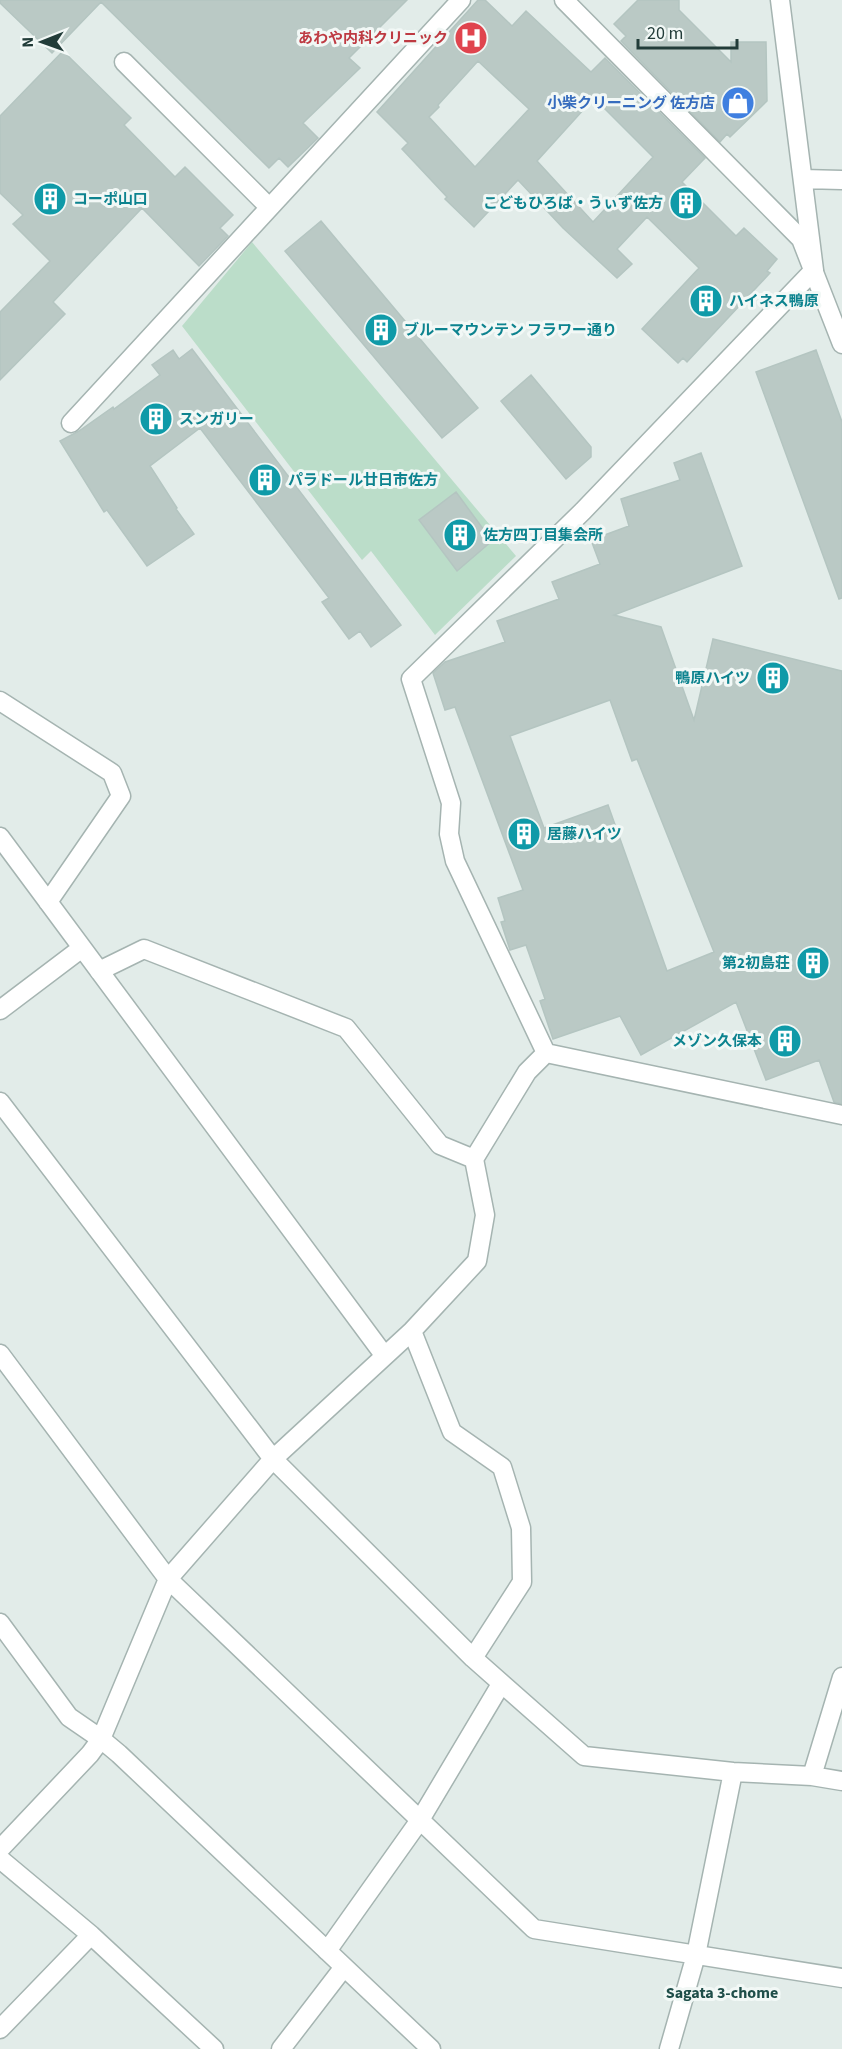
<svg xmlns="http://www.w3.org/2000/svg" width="842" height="2049" viewBox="0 0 842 2049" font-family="'Source Sans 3','Noto Sans JP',sans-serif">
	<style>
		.green { fill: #bbddc9 }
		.building { fill: #bac9c5; stroke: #b4c5c1; stroke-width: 1.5; fill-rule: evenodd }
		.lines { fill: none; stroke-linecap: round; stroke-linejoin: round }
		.minor-casing { stroke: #a5b4b1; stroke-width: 21 }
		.tertiary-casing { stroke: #a5b4b1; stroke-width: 21 }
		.minor { stroke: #fff; stroke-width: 18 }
		.tertiary { stroke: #fff; stroke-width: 18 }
		.labels { text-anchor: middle; stroke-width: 6; stroke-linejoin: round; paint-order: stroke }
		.health-label { font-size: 15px; font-weight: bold; fill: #be3a42; stroke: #f2f8f6; text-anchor: end }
		.shop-label { font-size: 15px; font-weight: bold; fill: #366cbe; stroke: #f2f8f6; text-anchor: end }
		.culture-label { font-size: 15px; font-weight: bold; fill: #0d838f; stroke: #f2f8f6; text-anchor: start }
		.neighbourhood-label { font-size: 16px; font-weight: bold; fill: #1e4e49; stroke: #f2f8f6 }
	</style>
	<rect width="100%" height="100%" fill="#e2ece9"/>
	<path class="green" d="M 252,242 L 516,556 L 435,635 L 371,551 L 362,560 L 182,326 Z"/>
	<path class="building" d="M 0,0 L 407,0 L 349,58 L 360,68 L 303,123 L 318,138 L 288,167 L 279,158 L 269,168 L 101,2 L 52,53 L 0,3 Z
		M 478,0 L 485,0 L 512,26 L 526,11 L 591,72 L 605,58 L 705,158 L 682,182 L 736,236 L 744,228 L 777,259 L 767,271 L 770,273 L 687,362 L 683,358 L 678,363 L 642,329 L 699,268 L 647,217 L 617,249 L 632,264 L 617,278 L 563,228 L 518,180 L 474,227 L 445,199 L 447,197 L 402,149 L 408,143 L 377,112 ZM 478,61 L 529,109 L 475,167 L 429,117 L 439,107 L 438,105 ZM 594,98 L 653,157 L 593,222 L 537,161 Z
		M 638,0 L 679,0 L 679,10 L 731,62 L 731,42 L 766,42 L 767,101 L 730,137 L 727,134 L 720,142 L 621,41 L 626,36 L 614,24 Z
		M 63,51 L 131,118 L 124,125 L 175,177 L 185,167 L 233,215 L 220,228 L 228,236 L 199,266 L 142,208 L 53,302 L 65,314 L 0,380 L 0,312 L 50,261 L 13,224 L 23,215 L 0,193 L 0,116 Z
		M 321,221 L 478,408 L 442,438 L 285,251 Z
		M 192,349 L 401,625 L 371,647 L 360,631 L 349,639 L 322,602 L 329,598 L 200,428 L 150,466 L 177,508 L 176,509 L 194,534 L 147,566 L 107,510 L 104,512 L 60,441 L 79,431 L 113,407 L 114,409 L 160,375 L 152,365 L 173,350 L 179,359 Z
		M 816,350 L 842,422 L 842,598 L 839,599 L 756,372 Z
		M 531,375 L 591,447 L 591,457 L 566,479 L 501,401 Z
		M 701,453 L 742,566 L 614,615 L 661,627 L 694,720 L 713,639 L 842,671 L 842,1104 L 834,1102 L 819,1060 L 766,1080 L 736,1002 L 641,1055 L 620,1016 L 553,1039 L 540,1001 L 545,999 L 526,945 L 510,950 L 501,922 L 505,921 L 498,898 L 523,890 L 455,707 L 445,710 L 433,673 L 445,662 L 505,642 L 497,621 L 559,599 L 552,582 L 600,564 L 591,540 L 629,526 L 621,499 L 680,480 L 674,463 ZM 610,700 L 632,761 L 637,759 L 714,952 L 667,971 L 608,805 L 544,828 L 510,736 Z
		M 456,492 L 492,541 L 457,571 L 419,520 Z"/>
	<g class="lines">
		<defs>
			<path id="minor" d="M 124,62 L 269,207
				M 803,179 L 842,180
				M 71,423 L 461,0
				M 0,701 L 112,773 L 121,796 L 48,902
				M 0,837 L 384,1355
				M 99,971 L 144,949 L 346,1028 L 440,1145 L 474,1159
				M 0,1010 L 82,948
				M 546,1053 L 455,861 L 449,834 L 451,803 L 411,679 L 583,511 L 814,270 L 780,0
				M 0,1102 L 273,1459 L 473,1658 L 584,1756 L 733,1772 L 812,1776 L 842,1781
				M 412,1331 L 452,1432 L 502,1467 L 521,1528 L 522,1582 L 473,1658
				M 0,1354 L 168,1579 L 534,1929 L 842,1978
				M 0,1623 L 69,1717 L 101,1739 L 119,1754 L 431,2049
				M 812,1776 L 842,1677
				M 0,1849 L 90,1754 L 101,1739 L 168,1579 L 273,1459 L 412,1331 L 477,1261 L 485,1215 L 474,1159 L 527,1072 L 546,1053 L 842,1115
				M 0,1859 L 91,1935 L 214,2049
				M 327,1951 L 420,1820 L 501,1684
				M 0,2029 L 91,1935
				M 281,2049 L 344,1967
				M 669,2049 L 696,1955 L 733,1772"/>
			<path id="tertiary" d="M 564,0 L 801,239 L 842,344"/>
		</defs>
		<use href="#minor" class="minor-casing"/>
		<use href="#tertiary" class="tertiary-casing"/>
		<use href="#minor" class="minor"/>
		<use href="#tertiary" class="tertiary"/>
	</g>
	<defs>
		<symbol id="hospital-disc" viewBox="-11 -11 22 22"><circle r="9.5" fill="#e0444e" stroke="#f2f8f6"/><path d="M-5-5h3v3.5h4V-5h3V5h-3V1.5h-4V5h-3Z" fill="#fff"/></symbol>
		<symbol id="shop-disc" viewBox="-11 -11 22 22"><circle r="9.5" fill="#3f7fe0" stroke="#f2f8f6"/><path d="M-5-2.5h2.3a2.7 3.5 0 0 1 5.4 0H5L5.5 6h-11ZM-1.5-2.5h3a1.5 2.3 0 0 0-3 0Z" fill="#fff"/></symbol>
		<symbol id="building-disc" viewBox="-11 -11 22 22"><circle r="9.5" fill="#0f9aa8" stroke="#f2f8f6"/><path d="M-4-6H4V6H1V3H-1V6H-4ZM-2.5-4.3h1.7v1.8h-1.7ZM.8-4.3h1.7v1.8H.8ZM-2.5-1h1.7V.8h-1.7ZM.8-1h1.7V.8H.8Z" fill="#fff"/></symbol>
	</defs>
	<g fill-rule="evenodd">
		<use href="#hospital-disc" x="452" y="19" width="38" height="38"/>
		<use href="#shop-disc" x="719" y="84" width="38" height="38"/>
		<use href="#building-disc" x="31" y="180" width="38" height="38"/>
		<use href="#building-disc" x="667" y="184" width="38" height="38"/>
		<use href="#building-disc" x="687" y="282" width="38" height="38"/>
		<use href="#building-disc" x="362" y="311" width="38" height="38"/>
		<use href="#building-disc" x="137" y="400" width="38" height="38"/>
		<use href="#building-disc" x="246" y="461" width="38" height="38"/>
		<use href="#building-disc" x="441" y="516" width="38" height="38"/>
		<use href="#building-disc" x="754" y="659" width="38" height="38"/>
		<use href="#building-disc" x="505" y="815" width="38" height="38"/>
		<use href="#building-disc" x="794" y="944" width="38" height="38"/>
		<use href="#building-disc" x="766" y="1022" width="38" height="38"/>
	</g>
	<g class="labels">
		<g class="health-label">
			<text x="448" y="43">あわや内科クリニック</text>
		</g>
		<g class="shop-label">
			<text x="715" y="108">小柴クリーニング 佐方店</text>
		</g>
		<g class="culture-label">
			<text x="73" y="204">コーポ山口</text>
			<text x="663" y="208" text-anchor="end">こどもひろば・うぃず佐方</text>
			<text x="729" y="306">ハイネス鴨原</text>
			<text x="404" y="335">ブルーマウンテン フラワー通り</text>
			<text x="179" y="424">スンガリー</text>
			<text x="288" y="485">パラドール廿日市佐方</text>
			<text x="483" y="540">佐方四丁目集会所</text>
			<text x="750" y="683" text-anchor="end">鴨原ハイツ</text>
			<text x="547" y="839">居藤ハイツ</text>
			<text x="790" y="968" text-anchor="end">第2初島荘</text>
			<text x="762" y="1046" text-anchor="end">メゾン久保本</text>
		</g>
		<g class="neighbourhood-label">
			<text x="722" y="1998">Sagata 3-chome</text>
		</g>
	</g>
	<g transform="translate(42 42) rotate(269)" stroke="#f2f8f6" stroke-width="4.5" paint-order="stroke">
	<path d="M0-4.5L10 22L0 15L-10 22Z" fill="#223c39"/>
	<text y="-9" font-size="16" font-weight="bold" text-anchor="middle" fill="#223c39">N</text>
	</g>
	<path d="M638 39v9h99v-9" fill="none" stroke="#223c39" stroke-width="3"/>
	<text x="647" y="39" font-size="18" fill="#223c39" stroke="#f2f8f6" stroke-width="4.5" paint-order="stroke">20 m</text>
</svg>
